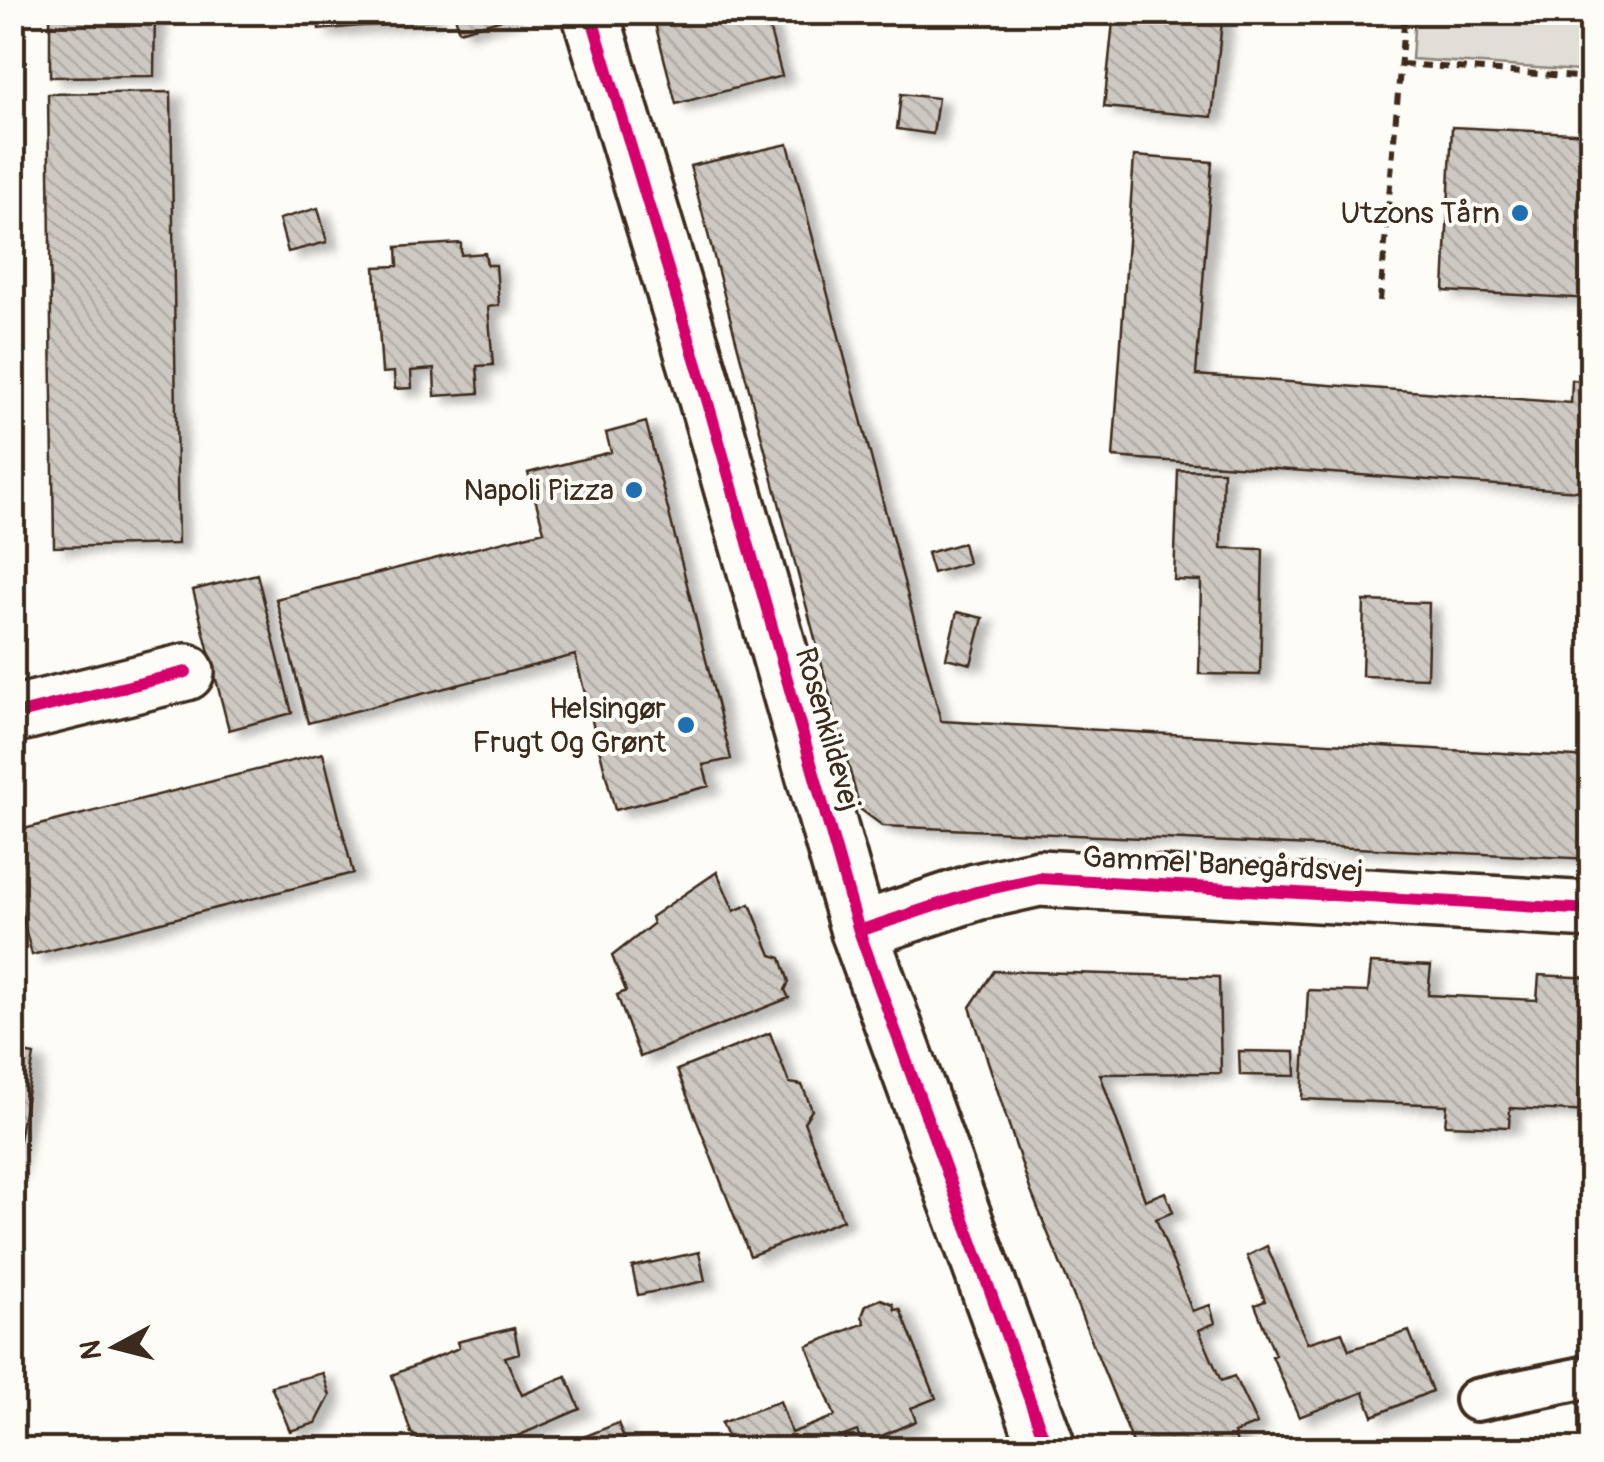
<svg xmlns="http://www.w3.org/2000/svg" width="1604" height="1462" viewBox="0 0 1604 1462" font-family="Pangolin,sans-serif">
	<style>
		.green { fill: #e1ded7; stroke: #8e847a; stroke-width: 2.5 }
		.building { fill: url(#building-back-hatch); stroke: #3b2a1e; stroke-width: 2.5; filter: url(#shadow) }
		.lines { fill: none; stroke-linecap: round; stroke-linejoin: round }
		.service-casing { stroke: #3b2a1e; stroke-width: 48 }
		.minor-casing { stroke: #3b2a1e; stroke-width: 62 }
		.tertiary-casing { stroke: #3b2a1e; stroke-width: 62 }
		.path { stroke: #3b2a1e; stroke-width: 6; stroke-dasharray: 10 8; stroke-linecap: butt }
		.service { stroke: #fdfcf7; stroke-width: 40 }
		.minor { stroke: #fdfcf7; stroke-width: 55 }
		.tertiary { stroke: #fdfcf7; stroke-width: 55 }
		.cycleway-casing { stroke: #fdfcf7; stroke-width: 19 }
		.cycleway { stroke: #d6006c; stroke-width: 12 }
		.poi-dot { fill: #1f6fb2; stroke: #fdfcf7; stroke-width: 4 }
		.labels { text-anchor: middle; stroke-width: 8; stroke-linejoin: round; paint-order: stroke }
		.poi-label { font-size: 30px; fill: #3b2a1e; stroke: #fdfcf7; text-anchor: end }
		.street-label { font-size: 30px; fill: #3b2a1e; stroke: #fdfcf7 }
	</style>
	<defs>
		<pattern id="building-back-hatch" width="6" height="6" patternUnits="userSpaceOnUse" patternTransform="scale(2.5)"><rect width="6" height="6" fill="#cdc8c2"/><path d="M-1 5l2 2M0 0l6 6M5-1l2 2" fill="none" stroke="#b1aca6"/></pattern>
		<filter id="shadow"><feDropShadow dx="11" dy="6" stdDeviation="5" flood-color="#0004"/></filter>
	</defs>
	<rect width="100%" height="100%" fill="#fdfcf7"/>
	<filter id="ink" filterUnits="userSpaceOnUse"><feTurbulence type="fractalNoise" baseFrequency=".01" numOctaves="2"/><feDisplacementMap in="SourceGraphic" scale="20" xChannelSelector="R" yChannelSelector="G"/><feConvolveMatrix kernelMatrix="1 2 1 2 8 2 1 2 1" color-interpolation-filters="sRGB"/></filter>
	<g filter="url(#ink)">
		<path class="green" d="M 1415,13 L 1591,13 L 1591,72 L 1412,59 Z"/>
		<path class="building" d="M 50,12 L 155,12 L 154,76 L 50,77 Z
			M 293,12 L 433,12 L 433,19 L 319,30 L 318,14 L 293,17 Z
			M 454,12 L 509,12 L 510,17 L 459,31 Z
			M 652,12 L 765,12 L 782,76 L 676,104 Z
			M 1114,12 L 1223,12 L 1212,117 L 1104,107 Z
			M 171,92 L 178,544 L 54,547 L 48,94 Z
			M 901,94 L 938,98 L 933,134 L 897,129 Z
			M 1452,127 L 1592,134 L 1592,299 L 1444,291 Z
			M 788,144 L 941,721 L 1592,758 L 1592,859 L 883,826 L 860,809 L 690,166 Z
			M 1134,156 L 1212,162 L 1196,375 L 1571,403 L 1572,380 L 1592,382 L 1592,492 L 1113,457 Z
			M 318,208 L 327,242 L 288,252 L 279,219 Z
			M 461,243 L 461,255 L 485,253 L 487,265 L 496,265 L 499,305 L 488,307 L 493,365 L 477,366 L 479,393 L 435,396 L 434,369 L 411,371 L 412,388 L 395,389 L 394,372 L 382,373 L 375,267 L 398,266 L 397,247 Z
			M 646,422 L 731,759 L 703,765 L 709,786 L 615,810 L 575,655 L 308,723 L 276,599 L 544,531 L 528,473 L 611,452 L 606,433 Z
			M 1178,470 L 1223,471 L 1221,548 L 1263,549 L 1260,675 L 1199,674 L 1201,581 L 1174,580 Z
			M 963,543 L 968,563 L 933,573 L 927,553 Z
			M 257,574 L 292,713 L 229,730 L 193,590 Z
			M 1364,601 L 1429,603 L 1427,678 L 1362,676 Z
			M 957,612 L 983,618 L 971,664 L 946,658 Z
			M 323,753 L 353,873 L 32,955 L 12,877 L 12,832 Z
			M 717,872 L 734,911 L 750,904 L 771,955 L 781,958 L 789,982 L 785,990 L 789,998 L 640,1057 L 617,995 L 626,991 L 612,956 L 653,924 L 651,917 Z
			M 1371,963 L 1431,966 L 1428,995 L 1537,1000 L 1539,975 L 1592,978 L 1592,1112 L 1510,1108 L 1509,1127 L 1445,1125 L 1447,1105 L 1302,1099 L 1308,990 L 1368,992 Z
			M 994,971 L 1219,977 L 1221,1073 L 1100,1074 L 1145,1200 L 1165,1192 L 1173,1212 L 1156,1219 L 1192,1311 L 1210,1305 L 1215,1323 L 1199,1330 L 1221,1381 L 1234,1376 L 1257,1424 L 1234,1433 L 1239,1450 L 1136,1450 L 1030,1189 L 970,1007 Z
			M 770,1033 L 789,1083 L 802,1085 L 812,1110 L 804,1122 L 843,1220 L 750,1256 L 677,1070 Z
			M 12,1051 L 34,1055 L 12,1180 Z
			M 1239,1051 L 1295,1052 L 1296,1076 L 1240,1075 Z
			M 1267,1246 L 1307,1343 L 1342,1332 L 1349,1350 L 1409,1331 L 1432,1391 L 1373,1416 L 1364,1392 L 1299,1417 L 1272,1356 L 1275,1355 L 1255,1305 L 1265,1301 L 1247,1256 Z
			M 699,1252 L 705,1281 L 638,1295 L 632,1267 Z
			M 881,1299 L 893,1304 L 895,1310 L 900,1309 L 936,1398 L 911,1408 L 916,1421 L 863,1444 L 857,1431 L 844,1436 L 848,1450 L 708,1450 L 729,1442 L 721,1423 L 780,1401 L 791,1433 L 835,1416 L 807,1346 L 865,1323 L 862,1316 L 866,1305 Z
			M 514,1328 L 519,1353 L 505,1357 L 522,1395 L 566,1376 L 580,1409 L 499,1444 L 501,1450 L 432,1450 L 411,1433 L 392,1375 L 459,1348 L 457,1342 Z
			M 323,1373 L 330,1396 L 316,1423 L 290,1431 L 271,1386 Z
			M 618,1423 L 629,1450 L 551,1450 Z"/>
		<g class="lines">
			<defs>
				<path id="service" d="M 1476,1400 L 1592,1376"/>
				<path id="minor" d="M 12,713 L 24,712 L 186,672
					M 859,931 L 976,892 L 1039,878 L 1592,910"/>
				<path id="tertiary" d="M 590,12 L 700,375 L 859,931 L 1048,1450"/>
			</defs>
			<use href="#service" class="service-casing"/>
			<use href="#minor" class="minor-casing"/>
			<use href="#tertiary" class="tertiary-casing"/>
			<path class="path" d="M 1402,64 L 1592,78
				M 1380,301 L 1405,12"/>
			<use href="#service" class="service"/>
			<use href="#minor" class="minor"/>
			<use href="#tertiary" class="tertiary"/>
			<defs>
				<path id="cycleway" d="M 590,12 L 700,375 L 859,931 L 1048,1450
					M 12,713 L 24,712 L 186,672
					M 859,931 L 976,892 L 1039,878 L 1592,910"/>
			</defs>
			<use href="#cycleway" class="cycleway-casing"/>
			<use href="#cycleway" class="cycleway"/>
		</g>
	</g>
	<g class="poi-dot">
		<circle cx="1520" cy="213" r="10"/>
		<circle cx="634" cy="490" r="10"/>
		<circle cx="686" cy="725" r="10"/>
	</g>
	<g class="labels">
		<g class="poi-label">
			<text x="1500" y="223">Utzons Tårn</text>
			<text x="614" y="500">Napoli Pizza</text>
			<text x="666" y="718">Helsingør<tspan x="666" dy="34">Frugt Og Grønt</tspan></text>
		</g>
		<g class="street-label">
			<text transform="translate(828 729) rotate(74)" y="10">Rosenkildevej</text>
			<text transform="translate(1223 864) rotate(3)" y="10">Gammel Banegårdsvej</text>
		</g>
	</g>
	<rect width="1604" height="1462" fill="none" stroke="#fdfcf7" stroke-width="50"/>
	<rect x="25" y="25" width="1554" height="1412" fill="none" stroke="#3b2a1e" stroke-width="4" filter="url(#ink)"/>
	<g transform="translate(115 1347) rotate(263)" stroke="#fdfcf7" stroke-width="8" paint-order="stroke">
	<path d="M0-8L18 38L0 25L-18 38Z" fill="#3b2a1e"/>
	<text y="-15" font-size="28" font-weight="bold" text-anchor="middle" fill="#3b2a1e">N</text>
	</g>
</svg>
